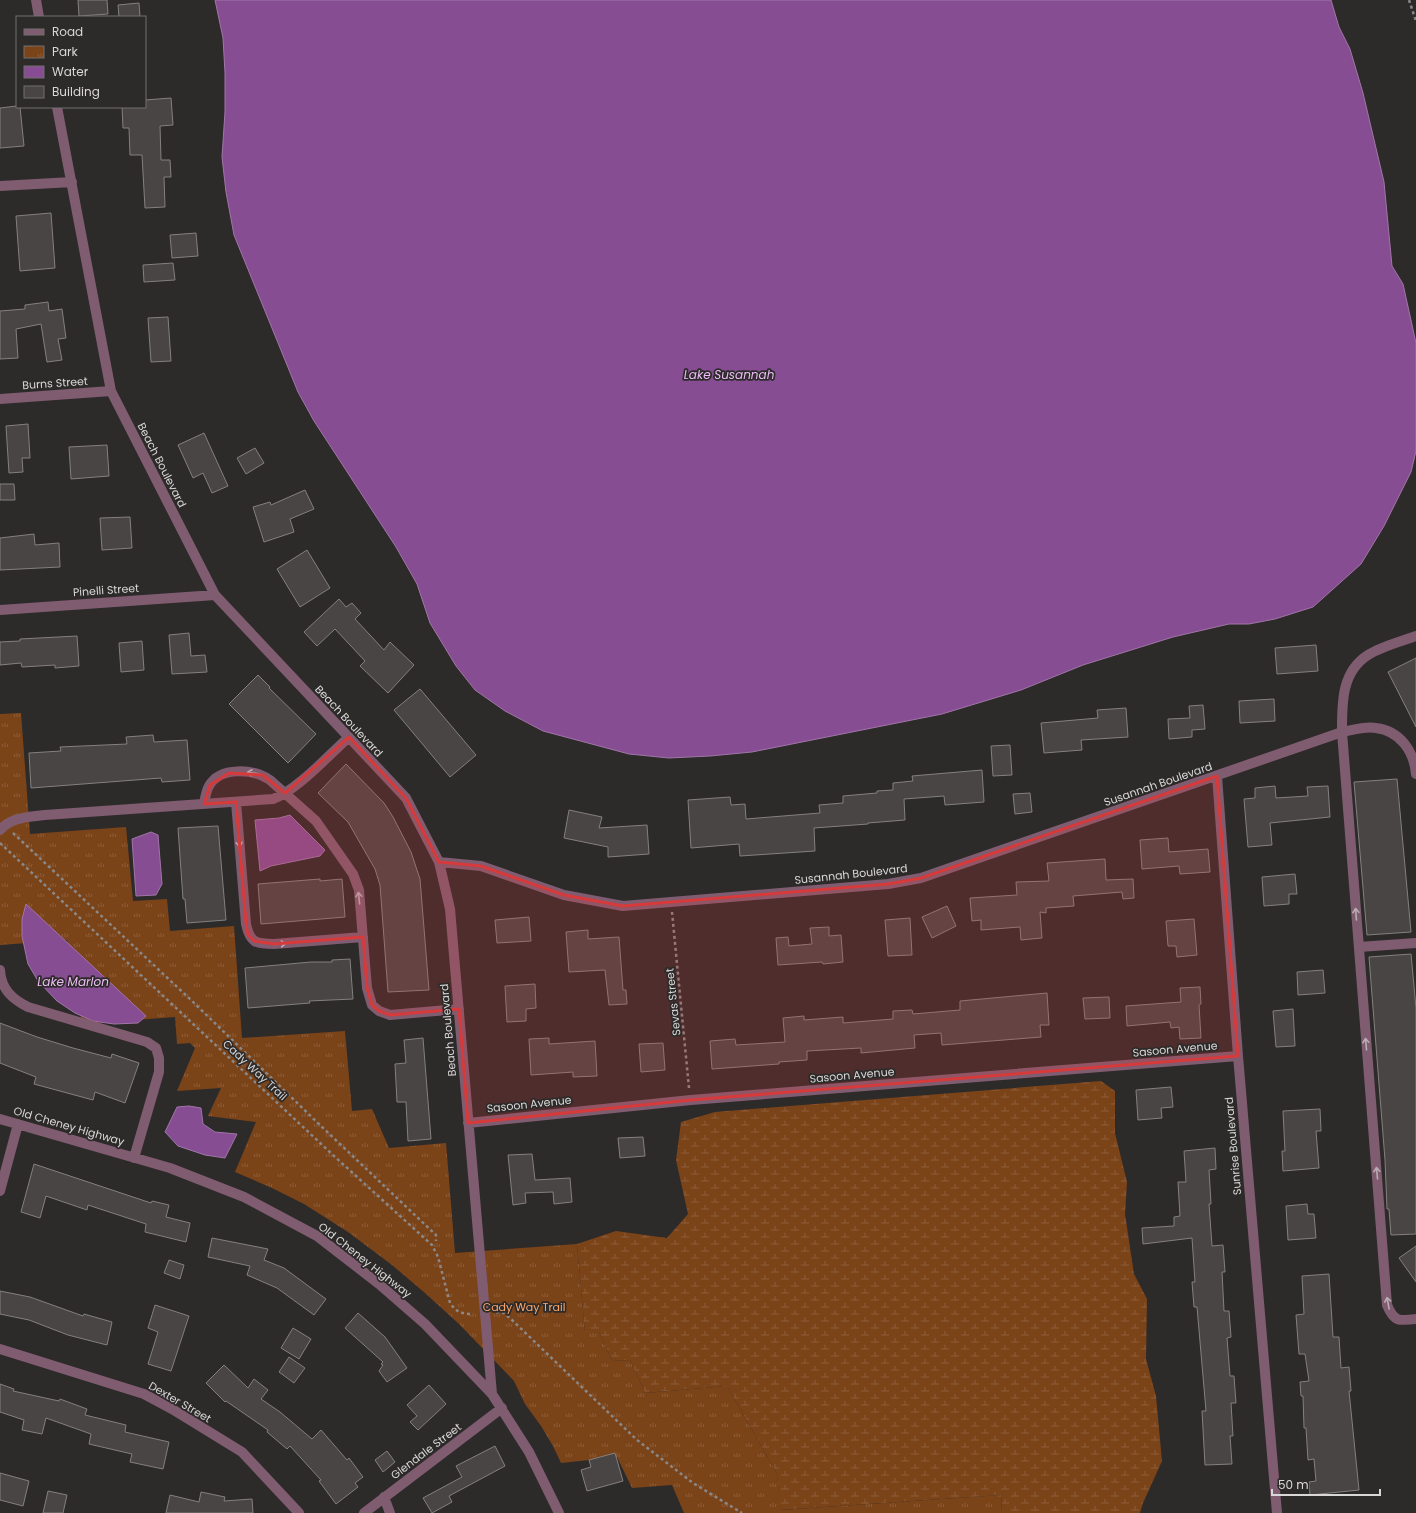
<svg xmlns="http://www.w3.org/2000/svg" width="1416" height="1513" viewBox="0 0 1416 1513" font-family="Poppins,sans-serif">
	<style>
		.wetland { fill: url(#wetland-marsh) }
		.park { fill: url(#park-tufts) }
		.water { fill: #874d93; stroke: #a076a7 }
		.building { fill: #494544; stroke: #84807f }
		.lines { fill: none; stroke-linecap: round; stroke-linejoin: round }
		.path { stroke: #8a8888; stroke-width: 2.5; stroke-dasharray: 3 3; stroke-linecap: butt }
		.minor { stroke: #805c70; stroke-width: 10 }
		.oneway { stroke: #baacb3 }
		.marked { fill: #d63a3a; fill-opacity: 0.2; stroke: #d63a3a; stroke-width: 3; stroke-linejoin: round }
		.labels { text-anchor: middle; stroke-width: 3.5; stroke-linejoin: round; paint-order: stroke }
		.street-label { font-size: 11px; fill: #d9d7d7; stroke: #2d2a2a }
		.park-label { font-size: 11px; fill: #fca86e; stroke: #2d2a2a }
		.water-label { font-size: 12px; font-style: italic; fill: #ebbcf5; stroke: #2d2a2a }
	</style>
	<defs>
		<pattern id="wetland-marsh" width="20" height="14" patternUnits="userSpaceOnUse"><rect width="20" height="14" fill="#7b4318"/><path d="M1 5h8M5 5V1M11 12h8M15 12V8" fill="none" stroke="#8d5d39"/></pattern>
		<pattern id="park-tufts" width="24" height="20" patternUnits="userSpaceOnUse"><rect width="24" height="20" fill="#7b4318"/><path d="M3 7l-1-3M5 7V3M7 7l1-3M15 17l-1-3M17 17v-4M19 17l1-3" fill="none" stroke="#8d5d39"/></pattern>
	</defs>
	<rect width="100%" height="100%" fill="#2d2a2a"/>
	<path class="wetland" d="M 1101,1081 L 1115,1091 L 1115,1133 L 1127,1182 L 1125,1214 L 1134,1274 L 1147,1299 L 1146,1359 L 1156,1396 L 1162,1461 L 1143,1503 L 1140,1513 L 1002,1513 L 1001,1495 L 780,1510 L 777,1474 L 727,1386 L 645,1393 L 630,1360 L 612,1361 L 599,1332 L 585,1333 L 577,1244 L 616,1231 L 667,1238 L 688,1214 L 676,1160 L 681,1122 L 715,1112 Z"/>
	<path class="park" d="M 21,713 L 30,834 L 126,827 L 133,901 L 167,899 L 170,931 L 234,926 L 242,1038 L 345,1031 L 352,1111 L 372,1109 L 389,1148 L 446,1143 L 455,1253 L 577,1244 L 585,1332 L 599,1332 L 612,1361 L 630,1360 L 645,1393 L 727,1386 L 777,1474 L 781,1510 L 1001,1495 L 1002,1513 L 684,1513 L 672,1485 L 632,1488 L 617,1457 L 561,1463 L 553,1446 L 541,1426 L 525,1404 L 514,1381 L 459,1324 L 425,1293 L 392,1265 L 348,1232 L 304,1204 L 272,1188 L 235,1172 L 256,1122 L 208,1116 L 221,1088 L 177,1091 L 195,1048 L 190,1043 L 177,1044 L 175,1017 L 82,1024 L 67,940 L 0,945 L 0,714 Z"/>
	<path class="water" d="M 215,0 L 1331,0 L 1339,27 L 1350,49 L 1363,93 L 1384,182 L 1392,266 L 1403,284 L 1416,343 L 1416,451 L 1411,472 L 1384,526 L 1361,564 L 1313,607 L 1275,619 L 1249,624 L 1229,624 L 1173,637 L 1083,665 L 1021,690 L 942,714 L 752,752 L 710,756 L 669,758 L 629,754 L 543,731 L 505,711 L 475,690 L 456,666 L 430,623 L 417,584 L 396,547 L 314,421 L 298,392 L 234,235 L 226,192 L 222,157 L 225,112 L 225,73 L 223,38 Z
		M 290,815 L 325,850 L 320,856 L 271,866 L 260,871 L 255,820 L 279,818 Z
		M 151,832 L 158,835 L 162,884 L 156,895 L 136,896 L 132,839 Z
		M 26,904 L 146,1016 L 138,1023 L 114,1024 L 93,1021 L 75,1013 L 57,1001 L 38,981 L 28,964 L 22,936 L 22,919 Z
		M 189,1106 L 201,1108 L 203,1124 L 215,1132 L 237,1134 L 225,1158 L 205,1155 L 178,1146 L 165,1132 L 177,1107 Z"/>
	<path class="building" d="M 78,0 L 107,0 L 108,14 L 79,16 Z
		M 139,3 L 140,17 L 119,17 L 118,5 Z
		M 171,98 L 173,125 L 160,126 L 161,160 L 170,160 L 171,177 L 164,177 L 165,207 L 145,208 L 142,155 L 130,155 L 129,128 L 123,128 L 122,107 L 145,107 L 145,100 Z
		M 17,106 L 20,107 L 24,146 L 0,148 L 0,108 Z
		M 51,213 L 55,268 L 20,271 L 16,216 Z
		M 196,233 L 198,256 L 172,258 L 170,235 Z
		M 173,263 L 175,280 L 144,282 L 143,265 Z
		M 48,302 L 49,311 L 62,309 L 66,338 L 58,339 L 62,360 L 47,362 L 41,324 L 16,329 L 18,358 L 0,359 L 0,311 L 25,309 L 25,305 Z
		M 168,317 L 171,361 L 151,362 L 148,318 Z
		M 28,424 L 30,458 L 22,458 L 23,472 L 9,473 L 6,426 Z
		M 204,433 L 228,486 L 212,493 L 203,473 L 193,478 L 178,445 Z
		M 107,445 L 109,476 L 71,479 L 69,447 Z
		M 255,448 L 264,463 L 246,474 L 237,458 Z
		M 0,484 L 14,484 L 15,500 L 0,500 Z
		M 305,490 L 314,509 L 290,519 L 294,532 L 264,542 L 253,507 L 270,502 L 271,505 Z
		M 130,517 L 132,548 L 102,550 L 100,518 Z
		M 34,534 L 35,545 L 59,543 L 60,567 L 0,570 L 0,538 Z
		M 307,550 L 330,588 L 300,607 L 277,569 Z
		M 339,599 L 346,607 L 352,603 L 361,613 L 355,619 L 384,650 L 390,642 L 414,665 L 388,693 L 360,666 L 365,661 L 335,629 L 317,646 L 304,632 Z
		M 189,633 L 191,656 L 205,655 L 207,672 L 172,674 L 169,635 Z
		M 77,636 L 79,666 L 55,668 L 55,665 L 22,667 L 21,663 L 0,665 L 0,642 L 20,641 L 20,639 Z
		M 142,641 L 144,670 L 121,672 L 119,643 Z
		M 1316,645 L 1318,671 L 1277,674 L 1275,648 Z
		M 1416,658 L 1416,727 L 1388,672 Z
		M 258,675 L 270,687 L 269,688 L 316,734 L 288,763 L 229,704 Z
		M 420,689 L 476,755 L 450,777 L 394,710 Z
		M 1274,699 L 1275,721 L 1240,723 L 1239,701 Z
		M 1203,705 L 1205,729 L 1192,730 L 1192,737 L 1169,739 L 1168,719 L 1190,718 L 1189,706 Z
		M 1126,708 L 1128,737 L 1081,740 L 1082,750 L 1044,753 L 1041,723 L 1098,718 L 1097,710 Z
		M 153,735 L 154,742 L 187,740 L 190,780 L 162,782 L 161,778 L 31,788 L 29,753 L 61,751 L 60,747 L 127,744 L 126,737 Z
		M 1010,745 L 1012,775 L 993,776 L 991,746 Z
		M 346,764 L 384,803 L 393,817 L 411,852 L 420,879 L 429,990 L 388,992 L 380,885 L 375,869 L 348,822 L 318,793 Z
		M 982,770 L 984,802 L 945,805 L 944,796 L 904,799 L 905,820 L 868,823 L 868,824 L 814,828 L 815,851 L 740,856 L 739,844 L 691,848 L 688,800 L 730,797 L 731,805 L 745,804 L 746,819 L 820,813 L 819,805 L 843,803 L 843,796 L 877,793 L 877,791 L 893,790 L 893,783 L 913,781 L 912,776 Z
		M 1397,779 L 1411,932 L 1367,935 L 1354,782 Z
		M 1275,786 L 1276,798 L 1308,796 L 1307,787 L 1328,786 L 1330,817 L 1270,823 L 1272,845 L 1248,847 L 1244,799 L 1255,798 L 1255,788 Z
		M 1030,793 L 1032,812 L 1015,814 L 1013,794 Z
		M 569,810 L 602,817 L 599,828 L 647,825 L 649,854 L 608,857 L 608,847 L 564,838 Z
		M 218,826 L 226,920 L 187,923 L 185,899 L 183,899 L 178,828 Z
		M 1168,838 L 1169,852 L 1208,849 L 1210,872 L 1180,874 L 1179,866 L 1142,869 L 1140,840 Z
		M 1105,859 L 1106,880 L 1133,879 L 1134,898 L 1123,899 L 1122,892 L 1073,896 L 1074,906 L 1046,908 L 1046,913 L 1040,912 L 1042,938 L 1021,940 L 1020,927 L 981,930 L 981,920 L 972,921 L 970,898 L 1017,895 L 1016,882 L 1049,881 L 1047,863 Z
		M 1295,874 L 1297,894 L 1289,894 L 1289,904 L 1264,906 L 1262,877 Z
		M 320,879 L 320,881 L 342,879 L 345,917 L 261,924 L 258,884 Z
		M 947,906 L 956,926 L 932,938 L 922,917 Z
		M 529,917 L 531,941 L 497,943 L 495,920 Z
		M 910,918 L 912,955 L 888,956 L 885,920 Z
		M 1194,919 L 1197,955 L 1177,957 L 1176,946 L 1168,946 L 1166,921 Z
		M 829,927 L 829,936 L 841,935 L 843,962 L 823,964 L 822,962 L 778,965 L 776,938 L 788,937 L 789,946 L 812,944 L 810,928 Z
		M 588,930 L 588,939 L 619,937 L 623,990 L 626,990 L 627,1004 L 609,1005 L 605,970 L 569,972 L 566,932 Z
		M 1411,954 L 1416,1008 L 1416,1234 L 1391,1235 L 1389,1209 L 1387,1209 L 1385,1160 L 1369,957 Z
		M 350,959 L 353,999 L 309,1001 L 310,1003 L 248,1008 L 245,968 L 311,962 L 332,962 L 332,960 Z
		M 1323,970 L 1325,993 L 1298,995 L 1297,972 Z
		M 535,984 L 536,1008 L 526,1009 L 526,1021 L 507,1022 L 505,986 Z
		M 1200,987 L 1201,1004 L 1199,1005 L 1201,1038 L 1180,1039 L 1179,1027 L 1171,1028 L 1170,1022 L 1127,1026 L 1126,1006 L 1181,1002 L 1180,988 Z
		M 1047,993 L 1049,1025 L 1040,1025 L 1041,1037 L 942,1045 L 941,1033 L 914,1035 L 915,1048 L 861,1053 L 861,1048 L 807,1051 L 807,1060 L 779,1062 L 779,1064 L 712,1069 L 710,1041 L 735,1039 L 736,1045 L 785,1042 L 783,1018 L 804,1016 L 804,1020 L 843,1017 L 843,1023 L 893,1019 L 893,1011 L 912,1010 L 913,1014 L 960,1010 L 960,1001 Z
		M 1109,997 L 1110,1018 L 1085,1019 L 1083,998 Z
		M 1293,1009 L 1295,1046 L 1276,1047 L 1273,1011 Z
		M 0,1023 L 37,1037 L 73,1048 L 111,1058 L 112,1054 L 139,1063 L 125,1103 L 95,1092 L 93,1100 L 34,1084 L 36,1077 L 0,1063 Z
		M 423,1038 L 431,1139 L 408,1141 L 406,1102 L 397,1102 L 395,1064 L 406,1063 L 404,1040 Z
		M 549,1038 L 549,1044 L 595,1041 L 597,1076 L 573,1077 L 573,1072 L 531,1075 L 529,1039 Z
		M 663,1043 L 665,1070 L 641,1072 L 639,1044 Z
		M 1171,1087 L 1173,1107 L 1161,1108 L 1162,1118 L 1138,1120 L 1136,1090 Z
		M 1320,1109 L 1321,1131 L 1316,1131 L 1319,1168 L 1283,1171 L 1282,1151 L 1285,1151 L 1283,1111 Z
		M 643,1137 L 645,1156 L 620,1158 L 618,1138 Z
		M 1215,1148 L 1216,1169 L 1209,1170 L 1211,1204 L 1209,1204 L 1212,1246 L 1223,1245 L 1225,1272 L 1222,1272 L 1224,1311 L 1229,1311 L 1231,1337 L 1227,1338 L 1230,1376 L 1234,1376 L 1236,1403 L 1231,1403 L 1233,1436 L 1230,1436 L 1232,1464 L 1205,1465 L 1202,1411 L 1206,1411 L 1197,1307 L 1194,1307 L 1192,1282 L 1195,1282 L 1192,1238 L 1143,1244 L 1142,1228 L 1174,1226 L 1174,1217 L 1180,1216 L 1178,1182 L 1186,1182 L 1184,1151 Z
		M 532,1154 L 535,1180 L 570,1178 L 572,1202 L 554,1204 L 553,1192 L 525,1193 L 526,1203 L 513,1205 L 508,1155 Z
		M 34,1164 L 151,1203 L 152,1201 L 169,1205 L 166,1217 L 190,1223 L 186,1242 L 145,1232 L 146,1224 L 88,1205 L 87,1210 L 46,1196 L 40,1218 L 21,1212 Z
		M 1307,1204 L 1308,1214 L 1314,1214 L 1316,1238 L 1288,1240 L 1286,1206 Z
		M 212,1238 L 268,1249 L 264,1260 L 284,1268 L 326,1299 L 314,1315 L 277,1288 L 247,1275 L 250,1266 L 208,1257 Z
		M 1416,1246 L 1416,1282 L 1399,1258 Z
		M 169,1260 L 184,1265 L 180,1279 L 164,1273 Z
		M 1329,1274 L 1333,1337 L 1339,1337 L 1341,1368 L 1349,1367 L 1351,1391 L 1349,1391 L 1359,1490 L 1310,1495 L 1309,1482 L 1316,1481 L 1314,1459 L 1308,1460 L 1306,1428 L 1304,1428 L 1303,1396 L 1301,1396 L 1300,1382 L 1309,1381 L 1305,1354 L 1299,1354 L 1296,1315 L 1304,1314 L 1302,1276 Z
		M 0,1291 L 30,1297 L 83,1316 L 84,1314 L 112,1322 L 107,1345 L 68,1335 L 29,1320 L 0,1314 Z
		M 155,1305 L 189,1316 L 171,1371 L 148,1364 L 158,1332 L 148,1328 Z
		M 358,1313 L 385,1337 L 407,1368 L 387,1382 L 379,1371 L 383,1365 L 381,1364 L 383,1362 L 345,1328 Z
		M 293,1328 L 311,1339 L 299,1359 L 281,1348 Z
		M 289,1357 L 305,1368 L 294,1383 L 279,1372 Z
		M 224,1365 L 248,1388 L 254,1379 L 268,1390 L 261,1399 L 280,1412 L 312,1439 L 321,1430 L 347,1460 L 349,1458 L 363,1477 L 355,1483 L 358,1487 L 336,1504 L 319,1481 L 321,1480 L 290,1446 L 287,1449 L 267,1432 L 268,1430 L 226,1401 L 225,1402 L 206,1383 Z
		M 0,1384 L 14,1389 L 13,1391 L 59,1401 L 60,1399 L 87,1409 L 85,1415 L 126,1425 L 125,1432 L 169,1442 L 163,1469 L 130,1462 L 132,1454 L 89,1444 L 91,1434 L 46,1418 L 42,1434 L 22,1430 L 24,1420 L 0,1412 Z
		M 429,1385 L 446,1404 L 418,1430 L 410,1422 L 417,1416 L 407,1405 Z
		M 495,1446 L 505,1466 L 449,1496 L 452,1502 L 432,1513 L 423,1498 L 462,1477 L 456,1466 Z
		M 387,1451 L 395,1462 L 383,1472 L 375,1460 Z
		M 615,1453 L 623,1481 L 587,1491 L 581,1470 L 591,1467 L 589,1460 Z
		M 0,1473 L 29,1481 L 23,1506 L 0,1500 Z
		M 48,1491 L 67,1495 L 63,1513 L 43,1513 Z
		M 201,1492 L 225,1497 L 224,1501 L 252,1499 L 253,1513 L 166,1513 L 170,1495 L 199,1502 Z"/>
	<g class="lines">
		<path class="path" d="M 1409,0 L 1416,21
			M 13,833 L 191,1000 L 322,1127 L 436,1235 L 436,1241
			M 0,843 L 334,1156 L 432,1245 L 438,1257 L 450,1303 C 456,1312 462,1314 473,1314
			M 672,912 L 689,1088
			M 496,1312 L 504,1313 L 512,1320 L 637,1440 L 693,1483 L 742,1513"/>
		<path class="minor" d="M 36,0 L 39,17
			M 57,107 L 111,391 L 215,595 L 406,798 L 439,862 L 450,909 L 492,1394
			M 0,186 L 72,182
			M 0,399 L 111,391
			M 0,610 L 215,595
			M 1416,636 C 1402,641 1380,647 1368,655 C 1341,672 1342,704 1342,732 L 1387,1305 C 1394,1322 1399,1321 1416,1319
			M 1217,776 L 1238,1056 L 1277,1513
			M 236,802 L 246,924 C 250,943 256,944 274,944 L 363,937
			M 204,804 C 205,798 206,791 209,786 C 220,766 254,769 270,780 L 316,821 L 353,874 L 359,890 L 367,988 L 372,1005 L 379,1011 L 390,1015 L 459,1009
			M 0,830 C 11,817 29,817 45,815 L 273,799 C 296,791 329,755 349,737
			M 439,862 L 481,866 L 564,895 L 623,906 L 888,884 L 921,878 L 1342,732 C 1353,730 1365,726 1376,728 C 1400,731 1414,751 1416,774
			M 1359,947 L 1416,943
			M 0,970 C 1,989 12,999 28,1007 L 147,1042 L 156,1048 L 159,1058 L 159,1072 L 134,1158
			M 0,1119 L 170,1168 L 244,1197 L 317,1236 L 379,1284 L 425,1324 L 492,1394 L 529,1452 L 559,1513
			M 468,1123 L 691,1100 L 1238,1056
			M 0,1191 L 18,1124
			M 0,1349 L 144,1394 L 172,1409 L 242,1452 L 299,1513
			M 384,1497 L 390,1513
			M 364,1513 L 502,1408"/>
	</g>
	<defs><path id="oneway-shaft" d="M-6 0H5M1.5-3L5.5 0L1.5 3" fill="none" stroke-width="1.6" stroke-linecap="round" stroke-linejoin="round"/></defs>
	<g class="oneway">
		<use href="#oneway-shaft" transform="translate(253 773) rotate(-171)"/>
		<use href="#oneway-shaft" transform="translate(239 841) rotate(85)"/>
		<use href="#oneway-shaft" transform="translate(359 898) rotate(-96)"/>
		<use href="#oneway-shaft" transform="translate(1356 914) rotate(-94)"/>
		<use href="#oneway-shaft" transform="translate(280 944) rotate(-4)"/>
		<use href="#oneway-shaft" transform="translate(1366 1044) rotate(-95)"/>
		<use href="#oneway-shaft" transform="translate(1377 1173) rotate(-95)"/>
		<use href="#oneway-shaft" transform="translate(1388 1303) rotate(-101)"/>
	</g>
	<path class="marked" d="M 349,737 L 406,798 L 439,862 L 481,866 L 564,895 L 623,906 L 888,884 L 921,878 L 1217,776 L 1238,1056 L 691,1100 L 468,1123 L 459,1009 L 390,1015 L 379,1011 L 372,1005 L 367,988 L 363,937 L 274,944 L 254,941 L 248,935 L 246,924 L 236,802 L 204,804 L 210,785 L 229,773 L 263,775 L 285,793 Z"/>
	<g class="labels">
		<g class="street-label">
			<text transform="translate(55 383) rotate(-4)" y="4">Burns Street</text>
			<text transform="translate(162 465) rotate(63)" y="4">Beach Boulevard</text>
			<text transform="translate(106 590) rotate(-4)" y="4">Pinelli Street</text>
			<text transform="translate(349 721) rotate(47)" y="4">Beach Boulevard</text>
			<text transform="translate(1158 784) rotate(-19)" y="4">Susannah Boulevard</text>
			<text transform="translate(851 874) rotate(-6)" y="4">Susannah Boulevard</text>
			<text transform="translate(673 1002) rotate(-96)" y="4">Sevas Street</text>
			<text transform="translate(448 1030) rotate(-95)" y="4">Beach Boulevard</text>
			<text transform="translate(1175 1049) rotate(-5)" y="4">Sasoon Avenue</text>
			<text transform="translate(255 1070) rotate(43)" y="4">Cady Way Trail</text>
			<text transform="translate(852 1075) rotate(-5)" y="4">Sasoon Avenue</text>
			<text transform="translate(529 1104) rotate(-6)" y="4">Sasoon Avenue</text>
			<text transform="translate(69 1126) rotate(16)" y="4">Old Cheney Highway</text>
			<text transform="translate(1233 1146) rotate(-95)" y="4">Sunrise Boulevard</text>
			<text transform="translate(365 1260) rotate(38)" y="4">Old Cheney Highway</text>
			<text transform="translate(180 1402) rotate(30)" y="4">Dexter Street</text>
			<text transform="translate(426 1451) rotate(-37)" y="4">Glendale Street</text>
		</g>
		<g class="park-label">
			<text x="524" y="1311">Cady Way Trail</text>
		</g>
		<g class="water-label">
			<text x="729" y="379">Lake Susannah</text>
			<text x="73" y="986">Lake Marlon</text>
		</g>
	</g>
	<rect x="16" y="16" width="130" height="92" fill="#2d2a2a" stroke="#726f6f"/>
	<rect x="24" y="29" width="20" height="6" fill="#805c70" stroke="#726f6f"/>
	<text x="52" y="36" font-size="12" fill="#d9d7d7">Road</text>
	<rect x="24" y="46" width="20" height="12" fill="url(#park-tufts)" stroke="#726f6f"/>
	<text x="52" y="56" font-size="12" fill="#d9d7d7">Park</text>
	<rect x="24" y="66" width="20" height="12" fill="#874d93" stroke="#726f6f"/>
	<text x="52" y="76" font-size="12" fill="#d9d7d7">Water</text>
	<rect x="24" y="86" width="20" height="12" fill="#494544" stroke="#726f6f"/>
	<text x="52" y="96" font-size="12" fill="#d9d7d7">Building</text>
	<path d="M1272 1489v6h108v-6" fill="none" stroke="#d9d7d7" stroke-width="2"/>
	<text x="1278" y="1489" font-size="12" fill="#d9d7d7" stroke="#2d2a2a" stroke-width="3" paint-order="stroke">50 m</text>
</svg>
